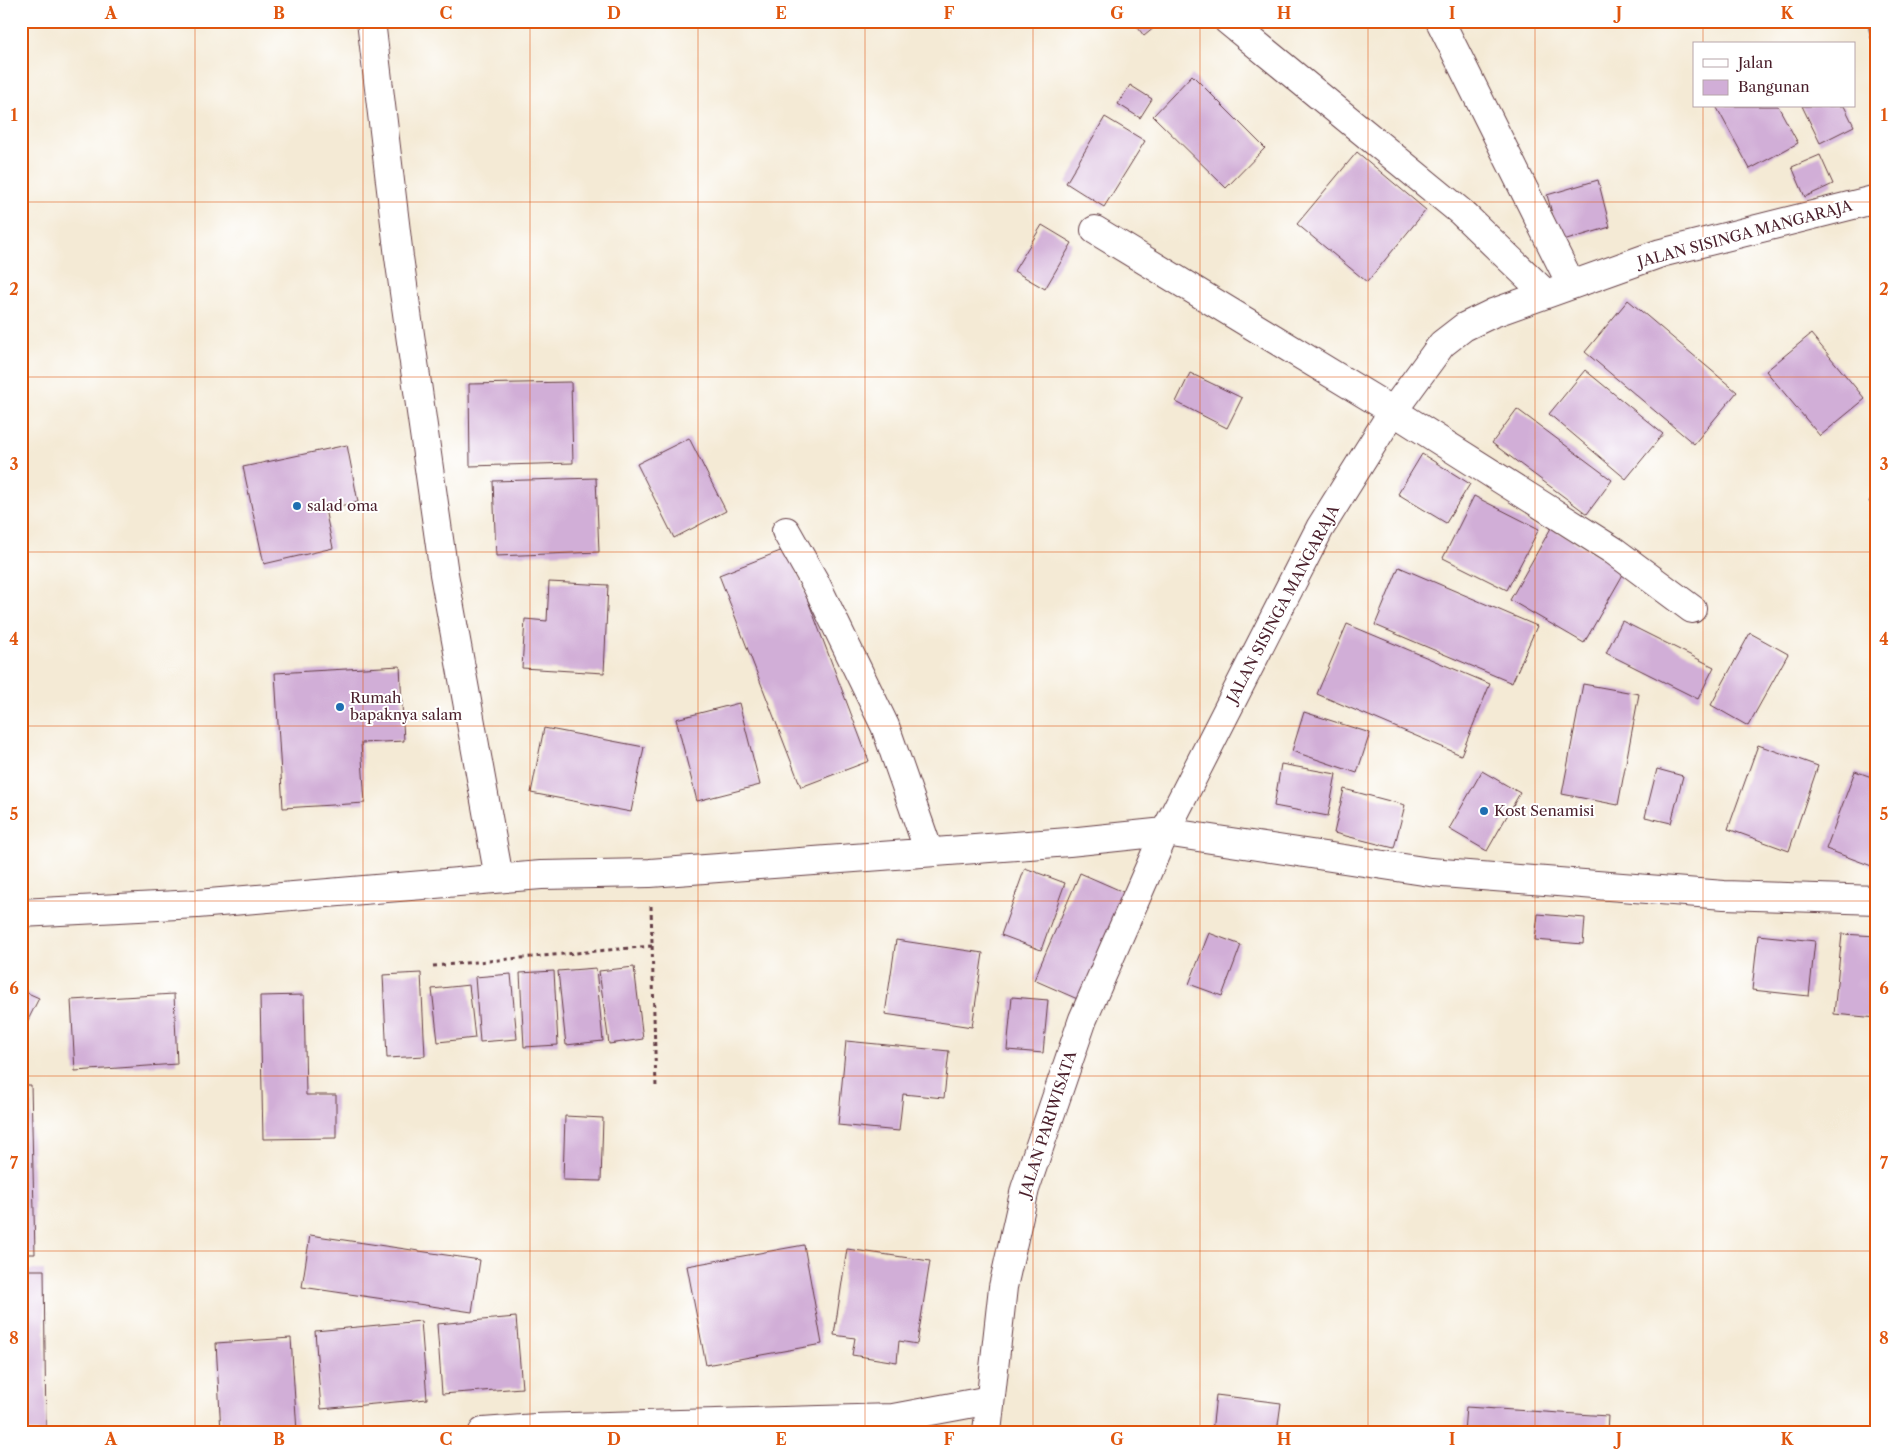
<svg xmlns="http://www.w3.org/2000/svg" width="1898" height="1453" viewBox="0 0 1898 1453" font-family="'Libre Caslon Text',serif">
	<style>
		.building { fill: #d1aed7 }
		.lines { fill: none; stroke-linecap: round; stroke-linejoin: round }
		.street-casing { stroke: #643d44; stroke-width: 30 }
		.secondary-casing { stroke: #643d44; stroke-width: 30 }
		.path { stroke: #643d44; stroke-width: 3; stroke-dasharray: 4 4; stroke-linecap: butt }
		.street { stroke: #fff; stroke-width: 28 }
		.secondary { stroke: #fff; stroke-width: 28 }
		.grid { fill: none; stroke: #e0560e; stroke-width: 1; stroke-opacity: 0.55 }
		.poi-dot { fill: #1f6fb2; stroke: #fff; stroke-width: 2 }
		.labels { text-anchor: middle; stroke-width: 4; stroke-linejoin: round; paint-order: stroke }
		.street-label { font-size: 15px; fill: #4a1f2b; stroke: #fff }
		.poi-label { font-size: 15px; fill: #4a1f2b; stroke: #fff; text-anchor: start }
		.neatline { fill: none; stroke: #e0560e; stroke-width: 2 }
		.grid-label { font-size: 16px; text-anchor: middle; font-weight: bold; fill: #e0560e }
	</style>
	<rect width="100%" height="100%" fill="#fff"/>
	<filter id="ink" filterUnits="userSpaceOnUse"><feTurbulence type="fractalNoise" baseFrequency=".02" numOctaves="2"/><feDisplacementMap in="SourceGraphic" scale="10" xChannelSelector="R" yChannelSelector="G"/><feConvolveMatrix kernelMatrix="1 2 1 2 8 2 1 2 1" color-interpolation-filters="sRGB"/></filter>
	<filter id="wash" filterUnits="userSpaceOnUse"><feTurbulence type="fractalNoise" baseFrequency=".0096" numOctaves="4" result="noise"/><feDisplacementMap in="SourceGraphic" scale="20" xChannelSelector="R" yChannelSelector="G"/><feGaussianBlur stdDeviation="1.12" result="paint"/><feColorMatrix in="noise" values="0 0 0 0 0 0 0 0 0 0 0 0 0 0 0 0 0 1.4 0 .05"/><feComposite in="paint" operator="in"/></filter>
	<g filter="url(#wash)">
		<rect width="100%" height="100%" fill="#f4ead5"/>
		<g id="blocks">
			<path class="building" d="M 1133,21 L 1151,21 L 1155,27 L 1144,36 Z
				M 1867,21 L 1877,21 L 1877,38 L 1871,39 Z
				M 1192,75 L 1265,148 L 1226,188 L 1153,116 Z
				M 1130,85 L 1152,99 L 1140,118 L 1118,104 Z
				M 1716,106 L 1778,106 L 1798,143 L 1750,169 Z
				M 1802,106 L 1844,106 L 1854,126 L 1820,143 Z
				M 1105,117 L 1145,141 L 1104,207 L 1066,183 Z
				M 1357,152 L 1426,210 L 1367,282 L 1297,224 Z
				M 1820,155 L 1833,184 L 1805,197 L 1792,167 Z
				M 1598,180 L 1610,227 L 1560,242 L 1547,195 Z
				M 1042,225 L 1072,243 L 1045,289 L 1014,271 Z
				M 1628,300 L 1737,392 L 1694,444 L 1585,352 Z
				M 1811,334 L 1865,399 L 1820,436 L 1766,371 Z
				M 1585,370 L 1663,434 L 1626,479 L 1549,414 Z
				M 1190,373 L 1242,398 L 1227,428 L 1176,402 Z
				M 571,382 L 573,463 L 470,466 L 469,384 Z
				M 1517,409 L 1612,480 L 1587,514 L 1492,443 Z
				M 689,438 L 726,511 L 674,538 L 637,464 Z
				M 347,445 L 358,502 L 325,509 L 333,548 L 264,564 L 243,467 Z
				M 1422,454 L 1470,484 L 1446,523 L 1398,494 Z
				M 596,478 L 599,552 L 496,556 L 493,481 Z
				M 1877,486 L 1877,506 L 1869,502 Z
				M 1474,496 L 1539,529 L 1507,590 L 1443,558 Z
				M 1551,528 L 1625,571 L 1584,643 L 1510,600 Z
				M 788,548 L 869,761 L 801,787 L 719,575 Z
				M 1399,567 L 1537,626 L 1512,683 L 1375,625 Z
				M 549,582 L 608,585 L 604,673 L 522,668 L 525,619 L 547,621 Z
				M 1622,621 L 1714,667 L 1698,699 L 1606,653 Z
				M 1347,624 L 1490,684 L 1461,755 L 1317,694 Z
				M 1750,633 L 1788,654 L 1748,726 L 1711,705 Z
				M 400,666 L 404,741 L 361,743 L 365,803 L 283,808 L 275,673 Z
				M 1583,684 L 1639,694 L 1618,805 L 1562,794 Z
				M 739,703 L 760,785 L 697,801 L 676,719 Z
				M 1304,712 L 1370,733 L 1357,773 L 1292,751 Z
				M 544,728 L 644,747 L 631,812 L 531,793 Z
				M 1758,745 L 1818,766 L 1789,851 L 1728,829 Z
				M 1281,764 L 1336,774 L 1328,816 L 1274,806 Z
				M 1657,769 L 1683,776 L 1671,823 L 1645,817 Z
				M 1482,771 L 1520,793 L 1487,851 L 1449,829 Z
				M 1855,771 L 1877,779 L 1877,868 L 1826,849 Z
				M 1344,789 L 1405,805 L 1394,848 L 1334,833 Z
				M 1025,868 L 1065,883 L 1041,950 L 1001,935 Z
				M 1080,873 L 1128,894 L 1082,1001 L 1034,980 Z
				M 1538,914 L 1585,918 L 1583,944 L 1535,940 Z
				M 1209,933 L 1241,945 L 1222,996 L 1189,984 Z
				M 1842,934 L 1877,936 L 1877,1018 L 1834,1014 Z
				M 1758,935 L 1815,941 L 1809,996 L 1752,990 Z
				M 896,940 L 983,953 L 972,1027 L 885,1014 Z
				M 634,967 L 643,1039 L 609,1044 L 599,971 Z
				M 596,968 L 603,1041 L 566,1045 L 558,971 Z
				M 554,971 L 558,1045 L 524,1047 L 520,973 Z
				M 421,973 L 425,1056 L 387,1058 L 383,975 Z
				M 511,974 L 517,1039 L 480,1042 L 475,977 Z
				M 469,985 L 475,1038 L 438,1042 L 432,989 Z
				M 21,990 L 39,998 L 21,1034 Z
				M 174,994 L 177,1064 L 75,1071 L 71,1000 Z
				M 304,995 L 306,1095 L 336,1095 L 336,1138 L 263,1139 L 260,996 Z
				M 1012,997 L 1048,1000 L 1043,1053 L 1007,1050 Z
				M 846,1041 L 949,1051 L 944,1098 L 903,1094 L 899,1131 L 838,1125 Z
				M 21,1085 L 31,1085 L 35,1254 L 21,1254 Z
				M 565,1116 L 603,1118 L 601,1181 L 563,1180 Z
				M 310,1235 L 480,1260 L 472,1312 L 302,1287 Z
				M 804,1245 L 822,1344 L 706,1365 L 687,1266 Z
				M 847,1249 L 930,1261 L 917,1344 L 899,1341 L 897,1362 L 852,1355 L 855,1338 L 834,1335 Z
				M 21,1270 L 44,1270 L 46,1432 L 21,1432 Z
				M 516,1317 L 522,1388 L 442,1394 L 437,1324 Z
				M 421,1321 L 427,1399 L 321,1409 L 315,1331 Z
				M 291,1338 L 297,1432 L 221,1432 L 216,1343 Z
				M 1216,1395 L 1281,1403 L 1277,1432 L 1212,1432 Z
				M 1466,1407 L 1608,1416 L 1607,1432 L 1464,1432 Z"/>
		</g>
	</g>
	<g filter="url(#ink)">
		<use href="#blocks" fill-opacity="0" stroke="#643d44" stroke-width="1"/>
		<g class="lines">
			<defs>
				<path id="street" d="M 371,21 L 399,257 L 444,574 L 499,878
					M 1228,21 L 1461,212 L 1545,293
					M 1440,21 L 1571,284
					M 1095,230 L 1393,411 L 1614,551 L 1692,609
					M 786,531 L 816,584 L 885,726 L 929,852
					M 21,913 L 197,904 L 541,875 L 650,873 L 787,863 L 1069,842 L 1165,832 L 1430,872 L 1724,895 L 1877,900
					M 483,1432 L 536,1428 L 893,1418 L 990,1400"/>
				<path id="secondary" d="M 987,1432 L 1003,1287 L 1025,1189 L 1083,1019 L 1165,832 L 1320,528 L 1393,411 L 1442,344 L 1464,327 L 1493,313 L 1661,253 L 1877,199"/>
			</defs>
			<use href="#street" class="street-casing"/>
			<use href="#secondary" class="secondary-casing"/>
			<path class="path" d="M 651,906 L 656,1088
				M 433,966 L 652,946"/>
			<use href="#street" class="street"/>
			<use href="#secondary" class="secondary"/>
		</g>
	</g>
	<path class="grid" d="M 195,21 L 195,1432M 363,21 L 363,1432M 530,21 L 530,1432M 698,21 L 698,1432M 865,21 L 865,1432M 1033,21 L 1033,1432M 1200,21 L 1200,1432M 1368,21 L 1368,1432M 1535,21 L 1535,1432M 1703,21 L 1703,44M 1703,106 L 1703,1432M 21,202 L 1877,202M 21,377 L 1877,377M 21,552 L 1877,552M 21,726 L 1877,726M 21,901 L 1877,901M 21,1076 L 1877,1076M 21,1251 L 1877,1251"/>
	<g class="poi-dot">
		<circle cx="297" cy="506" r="5"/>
		<circle cx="340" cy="707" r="5"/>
		<circle cx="1484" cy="811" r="5"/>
	</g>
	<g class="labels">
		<g class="street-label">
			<text transform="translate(1745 234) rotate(-15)" y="5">JALAN SISINGA MANGARAJA</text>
			<text transform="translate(1283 604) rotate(-62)" y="5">JALAN SISINGA MANGARAJA</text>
			<text transform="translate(1048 1124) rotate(-72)" y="5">JALAN PARIWISATA</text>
		</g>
		<g class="poi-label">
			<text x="307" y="511">salad oma</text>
			<text x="350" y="703">Rumah<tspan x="350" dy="17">bapaknya salam</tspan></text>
			<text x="1494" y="816">Kost Senamisi</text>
		</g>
	</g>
	<rect width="1898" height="1453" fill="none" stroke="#fff" stroke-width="55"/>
	<rect x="1693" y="42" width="162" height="65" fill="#ffffff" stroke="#b7a5aa"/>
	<rect x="1703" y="59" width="25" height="8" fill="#ffffff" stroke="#b7a5aa"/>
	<text x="1738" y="68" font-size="15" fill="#4a1f2b">Jalan</text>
	<rect x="1703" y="80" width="25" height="15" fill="#d1aed7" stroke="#b7a5aa"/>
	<text x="1738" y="92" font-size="15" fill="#4a1f2b">Bangunan</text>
	<rect x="28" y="28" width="1842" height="1398" class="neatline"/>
	<g class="grid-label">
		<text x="111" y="19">A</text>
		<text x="279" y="19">B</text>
		<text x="446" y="19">C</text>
		<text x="614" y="19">D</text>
		<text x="781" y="19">E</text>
		<text x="949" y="19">F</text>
		<text x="1117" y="19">G</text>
		<text x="1284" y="19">H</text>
		<text x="1452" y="19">I</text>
		<text x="1619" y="19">J</text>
		<text x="1787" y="19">K</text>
		<text x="14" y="121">1</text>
		<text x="1884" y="121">1</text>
		<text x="14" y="295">2</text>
		<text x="1884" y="295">2</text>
		<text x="14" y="470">3</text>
		<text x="1884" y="470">3</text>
		<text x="14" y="645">4</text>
		<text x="1884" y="645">4</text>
		<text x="14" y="820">5</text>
		<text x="1884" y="820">5</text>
		<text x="14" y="994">6</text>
		<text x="1884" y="994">6</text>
		<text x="14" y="1169">7</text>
		<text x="1884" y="1169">7</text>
		<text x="14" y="1344">8</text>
		<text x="1884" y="1344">8</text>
		<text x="111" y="1445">A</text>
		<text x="279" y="1445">B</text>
		<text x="446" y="1445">C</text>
		<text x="614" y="1445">D</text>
		<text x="781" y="1445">E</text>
		<text x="949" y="1445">F</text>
		<text x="1117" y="1445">G</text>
		<text x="1284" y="1445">H</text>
		<text x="1452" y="1445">I</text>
		<text x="1619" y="1445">J</text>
		<text x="1787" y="1445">K</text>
	</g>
</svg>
